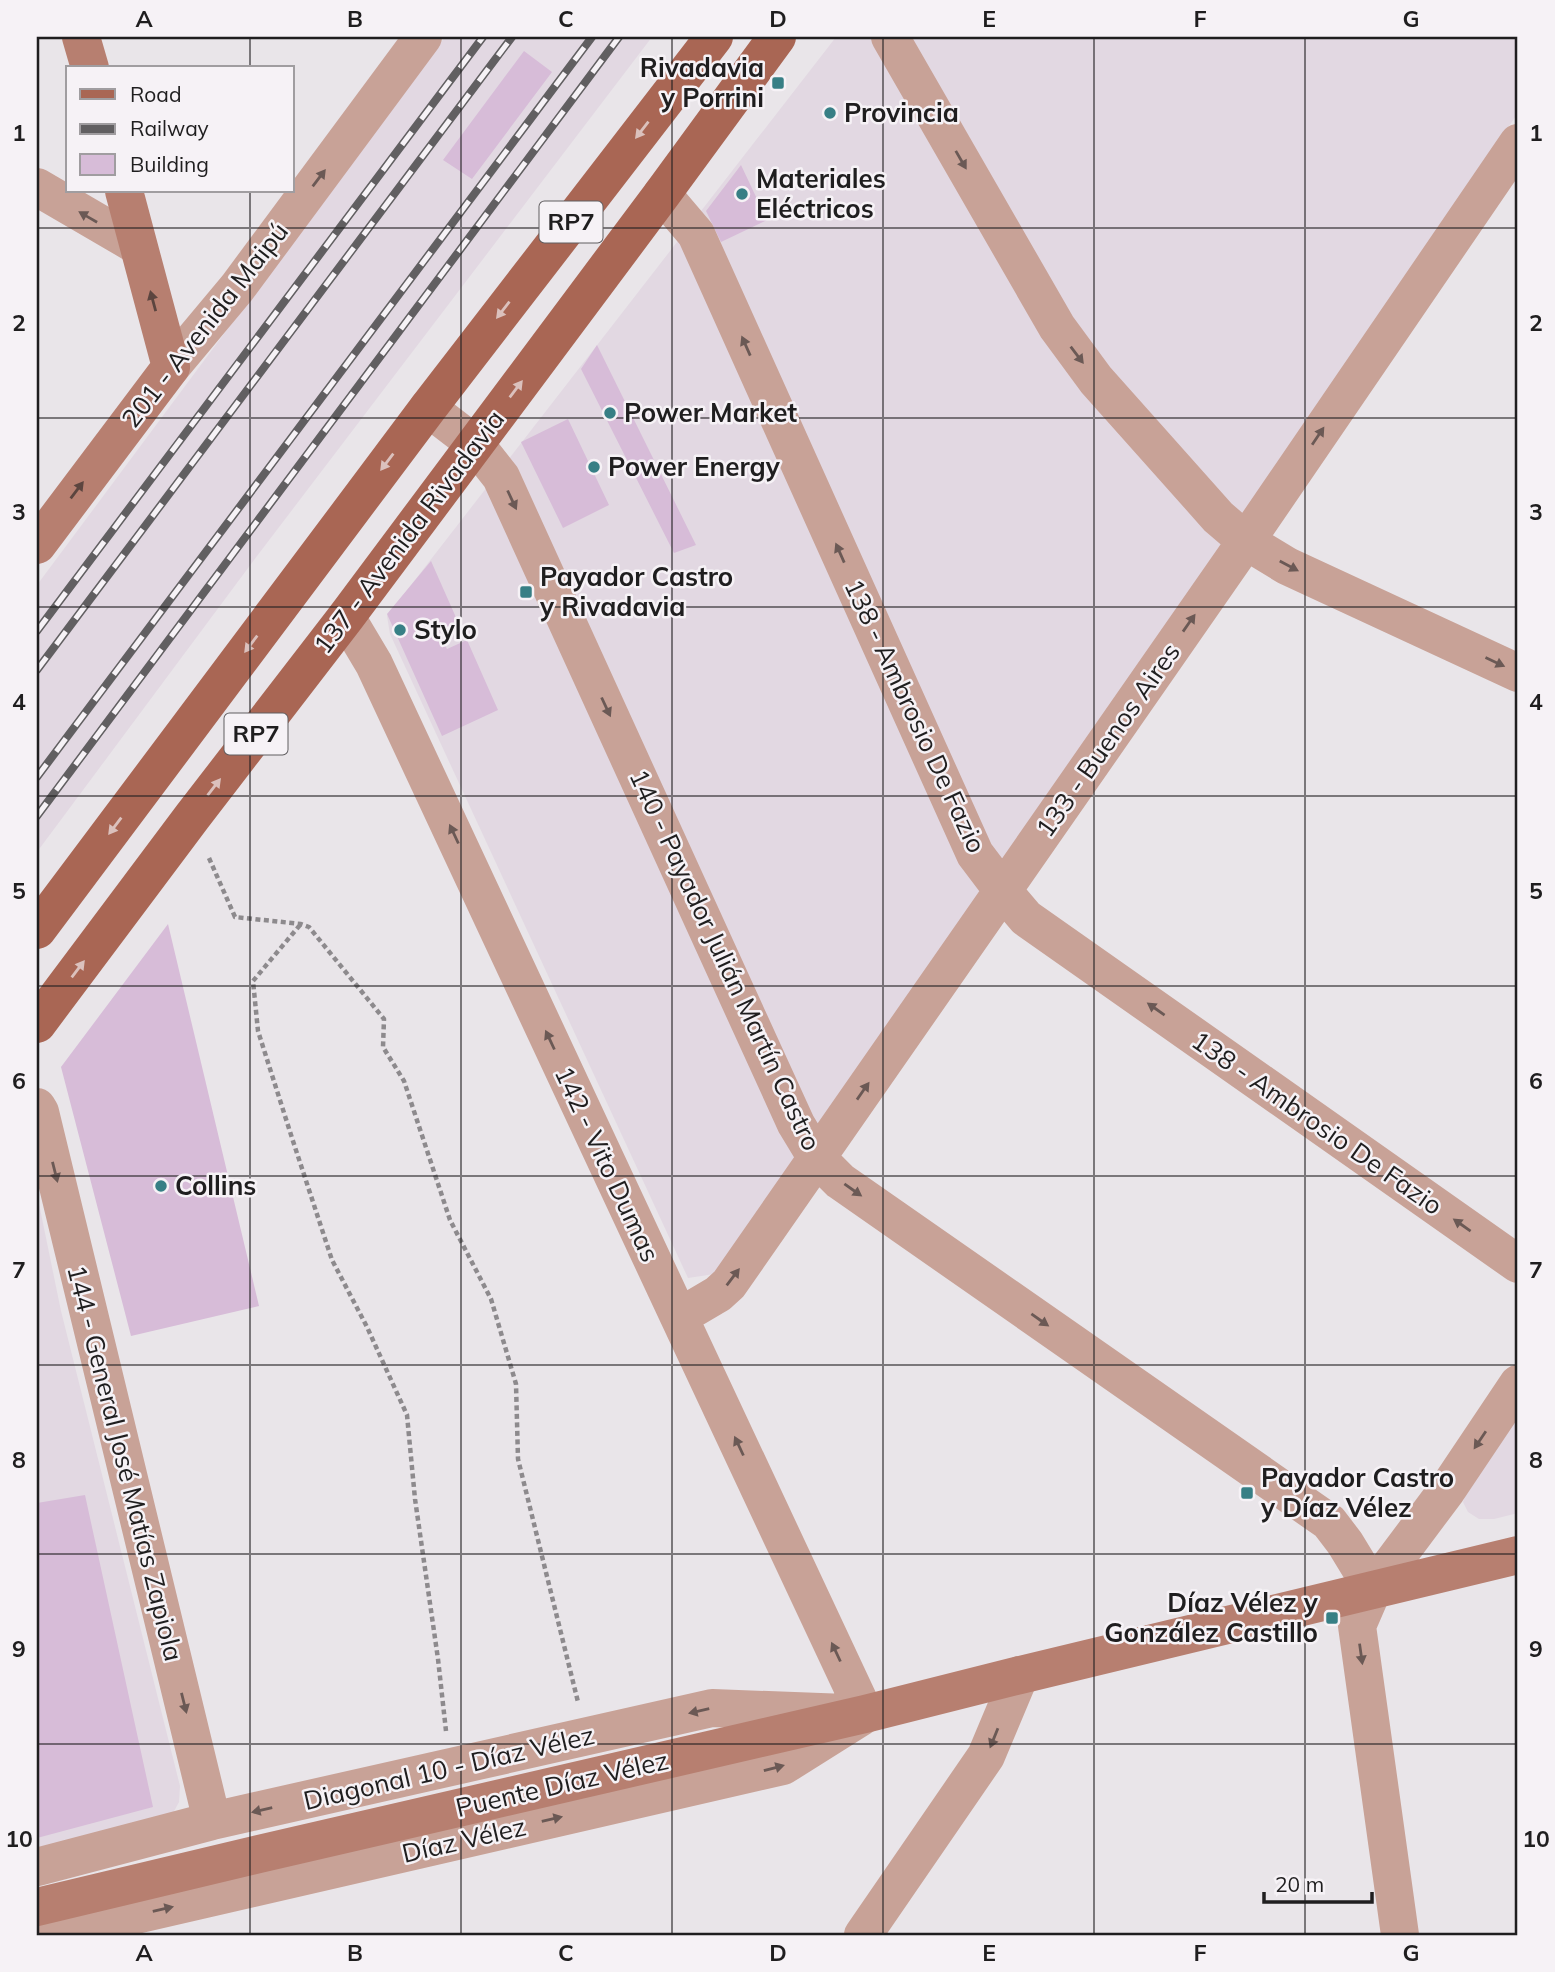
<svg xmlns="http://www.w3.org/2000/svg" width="1555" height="1972" viewBox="0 0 1555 1972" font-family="Mulish,sans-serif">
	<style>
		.built { fill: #e2d8e2 }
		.building { fill: #d7bcd8 }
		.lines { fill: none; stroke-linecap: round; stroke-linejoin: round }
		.path { stroke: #8d8a8d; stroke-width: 4.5; stroke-dasharray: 5 3.5; stroke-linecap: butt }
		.minor { stroke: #c8a297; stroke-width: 38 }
		.tertiary { stroke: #c8a297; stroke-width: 38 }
		.secondary { stroke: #b77f70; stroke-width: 38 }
		.primary { stroke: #a96654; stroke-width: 38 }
		.rail-casing { stroke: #615f61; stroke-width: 8 }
		.rail { stroke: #f6f2f6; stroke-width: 5; stroke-dasharray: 16; stroke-linecap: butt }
		.oneway { fill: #dbc1bd }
		.oneway2 { fill: #6b5955 }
		.oneway3 { fill: #5c453f }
		.grid { fill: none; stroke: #1f1e1f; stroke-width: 2; stroke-opacity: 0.55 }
		.poi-dot { fill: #377f85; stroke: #f6f2f6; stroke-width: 2.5 }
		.labels { text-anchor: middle; stroke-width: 5; stroke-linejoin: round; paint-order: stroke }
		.shield { fill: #f6f2f6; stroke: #605e60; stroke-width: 2 }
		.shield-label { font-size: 24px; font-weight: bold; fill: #1f1e1f }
		.poi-label { font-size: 26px; font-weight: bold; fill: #1f1e1f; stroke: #f6f2f6; text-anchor: start }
		.street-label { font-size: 26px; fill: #1f1e1f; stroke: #f6f2f6 }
		.neatline { fill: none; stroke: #1f1e1f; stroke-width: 2.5 }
		.grid-label { font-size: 23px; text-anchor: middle; font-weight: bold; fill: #1f1e1f }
	</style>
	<rect width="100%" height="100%" fill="#e9e5e9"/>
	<path class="built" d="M 445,37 L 652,37 L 254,560 L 37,852 L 37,585 Z
		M 836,37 L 1518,37 L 1518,113 L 721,1273 L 688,1278 L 390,634 L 387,616 Z
		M 37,1194 L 61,1311 L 180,1786 L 179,1802 L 172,1815 L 37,1851 Z
		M 1518,1416 L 1518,1513 L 1494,1519 L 1479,1519 L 1468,1512 L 1463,1502 L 1466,1491 Z"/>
	<path class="building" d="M 524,51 L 552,72 L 472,179 L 443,160 Z
		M 741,165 L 767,220 L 721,242 L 706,211 Z
		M 597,345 L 696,545 L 674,553 L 581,369 Z
		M 568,419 L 609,505 L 563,528 L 521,442 Z
		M 431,561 L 458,622 L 438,631 L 447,649 L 467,640 L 498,710 L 442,736 L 387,614 Z
		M 168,924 L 259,1306 L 131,1336 L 61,1067 Z
		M 85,1495 L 153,1807 L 37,1838 L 37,1503 Z"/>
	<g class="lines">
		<path class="path" d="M 209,858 L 235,917 L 301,924 L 309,927 L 384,1019 L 383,1047 L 404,1081 L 450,1220 L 491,1299 L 516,1384 L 518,1459 L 578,1702
			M 300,925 L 253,981 L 258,1031 L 292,1138 L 332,1260 L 367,1327 L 407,1415 L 415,1499 L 438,1659 L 446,1731"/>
		<path class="minor" d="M 890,37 L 1057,327 L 1096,380 L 1218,517 L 1246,541 L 1287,566 L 1518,673
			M 37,187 L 138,246
			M 662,194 L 696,234 L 975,854 L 1003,891 L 1026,918 L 1518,1264
			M 428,408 L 475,444 L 501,477 L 796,1124 L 816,1157 L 840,1181 L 1329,1522 L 1345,1543 L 1373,1589
			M 346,617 L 374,664 L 679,1317 L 865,1714
			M 37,1107 L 40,1112 L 212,1821
			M 679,1317 L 718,1294 L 729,1284 L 1246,541 L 1518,143
			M 37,1867 L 212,1821 L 712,1708 L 846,1713
			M 49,1935 L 783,1766 L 861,1717
			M 863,1935 L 986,1756 L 1020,1675
			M 1400,1935 L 1357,1626 L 1373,1589 L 1447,1490 L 1518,1384"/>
		<path class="tertiary" d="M 171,367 L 237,288 L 423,37"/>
		<path class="secondary" d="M 81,37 L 90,68
			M 37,545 L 171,367 L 124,191
			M 37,1907 L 259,1854 L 865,1714 L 1020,1675 L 1518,1555"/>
		<path class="primary" d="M 37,930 L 428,408 L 714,37
			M 37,1024 L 192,817 L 346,617 L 662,194 L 777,37"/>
		<defs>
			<path id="rail" d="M 37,631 L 483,37
				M 37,670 L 512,37
				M 37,777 L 592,37
				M 37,816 L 619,37"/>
		</defs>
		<use href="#rail" class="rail-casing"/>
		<use href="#rail" class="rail"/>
	</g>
	<defs><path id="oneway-solid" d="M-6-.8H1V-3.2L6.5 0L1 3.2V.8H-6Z" transform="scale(1.75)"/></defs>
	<g class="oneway">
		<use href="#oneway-solid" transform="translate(642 130) rotate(128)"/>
		<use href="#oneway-solid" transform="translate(503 310) rotate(128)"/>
		<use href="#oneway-solid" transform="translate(516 389) rotate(-53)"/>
		<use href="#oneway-solid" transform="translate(387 462) rotate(127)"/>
		<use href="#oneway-solid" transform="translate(251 644) rotate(127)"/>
		<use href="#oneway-solid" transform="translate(214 787) rotate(-52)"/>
		<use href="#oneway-solid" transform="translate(115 826) rotate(127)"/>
		<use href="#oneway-solid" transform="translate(78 969) rotate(-53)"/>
	</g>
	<g class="oneway2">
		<use href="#oneway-solid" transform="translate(961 160) rotate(60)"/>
		<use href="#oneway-solid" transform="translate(319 178) rotate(-53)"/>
		<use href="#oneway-solid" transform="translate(88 217) rotate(-150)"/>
		<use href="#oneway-solid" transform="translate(746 346) rotate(-114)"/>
		<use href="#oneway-solid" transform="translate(1077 355) rotate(53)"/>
		<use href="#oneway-solid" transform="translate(1318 436) rotate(-56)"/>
		<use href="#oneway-solid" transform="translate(512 500) rotate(65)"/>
		<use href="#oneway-solid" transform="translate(840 553) rotate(-114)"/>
		<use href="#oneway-solid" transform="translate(1289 566) rotate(28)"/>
		<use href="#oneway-solid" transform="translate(1189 623) rotate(-55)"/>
		<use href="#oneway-solid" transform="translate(1495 662) rotate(25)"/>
		<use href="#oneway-solid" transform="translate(606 707) rotate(65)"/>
		<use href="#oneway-solid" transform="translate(454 834) rotate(-115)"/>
		<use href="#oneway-solid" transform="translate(1156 1009) rotate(-145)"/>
		<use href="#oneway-solid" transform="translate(550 1040) rotate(-115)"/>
		<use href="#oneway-solid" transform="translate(863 1091) rotate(-55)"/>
		<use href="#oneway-solid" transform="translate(55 1172) rotate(76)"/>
		<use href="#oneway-solid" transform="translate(853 1190) rotate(35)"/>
		<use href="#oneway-solid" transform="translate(1462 1225) rotate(-145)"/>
		<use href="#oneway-solid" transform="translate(733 1277) rotate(-53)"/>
		<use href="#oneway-solid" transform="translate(1040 1320) rotate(35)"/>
		<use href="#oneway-solid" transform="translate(1480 1440) rotate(124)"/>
		<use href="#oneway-solid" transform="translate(739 1446) rotate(-115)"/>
		<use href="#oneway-solid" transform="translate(836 1652) rotate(-115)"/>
		<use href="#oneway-solid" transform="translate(1361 1654) rotate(82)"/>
		<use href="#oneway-solid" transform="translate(184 1703) rotate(76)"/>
		<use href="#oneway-solid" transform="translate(699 1711) rotate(167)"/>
		<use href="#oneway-solid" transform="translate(994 1738) rotate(112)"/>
		<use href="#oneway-solid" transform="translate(774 1768) rotate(-15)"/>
		<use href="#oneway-solid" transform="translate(262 1810) rotate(167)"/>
		<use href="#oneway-solid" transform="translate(552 1819) rotate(-13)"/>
		<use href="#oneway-solid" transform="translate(163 1909) rotate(-13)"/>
	</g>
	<g class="oneway3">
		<use href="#oneway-solid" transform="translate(153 301) rotate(-105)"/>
		<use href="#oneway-solid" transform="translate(77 490) rotate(-53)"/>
	</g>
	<path class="grid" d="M 250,37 L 250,68M 461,37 L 461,1935M 672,37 L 672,1935M 883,37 L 883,1935M 1094,37 L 1094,1935M 1305,37 L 1305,1935M 250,191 L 250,1935M 37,228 L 1518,228M 37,418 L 1518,418M 37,607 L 1518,607M 37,796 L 1518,796M 37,986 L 1518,986M 37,1176 L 1518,1176M 37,1365 L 1518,1365M 37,1554 L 1518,1554M 37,1744 L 1518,1744"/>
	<g class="poi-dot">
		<rect x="771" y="76" width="14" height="14" rx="3.5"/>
		<circle cx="830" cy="113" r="7"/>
		<circle cx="742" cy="194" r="7"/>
		<circle cx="610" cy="413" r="7"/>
		<circle cx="594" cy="467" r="7"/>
		<rect x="519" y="585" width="14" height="14" rx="3.5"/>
		<circle cx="400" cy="630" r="7"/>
		<circle cx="161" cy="1186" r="7"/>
		<rect x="1240" y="1486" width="14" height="14" rx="3.5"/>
		<rect x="1325" y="1611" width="14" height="14" rx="3.5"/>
	</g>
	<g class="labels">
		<g class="shield">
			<rect x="539.5" y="201.5" width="63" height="41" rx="5"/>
			<rect x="224.5" y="713.5" width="63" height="41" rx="5"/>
		</g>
		<g class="shield-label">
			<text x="571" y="230">RP7</text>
			<text x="256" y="742">RP7</text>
		</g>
		<g class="poi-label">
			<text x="764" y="77" text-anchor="end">Rivadavia<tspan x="764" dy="30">y Porrini</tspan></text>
			<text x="844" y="122">Provincia</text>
			<text x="756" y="188">Materiales<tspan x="756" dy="30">Eléctricos</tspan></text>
			<text x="624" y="422">Power Market</text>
			<text x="608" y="476">Power Energy</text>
			<text x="540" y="586">Payador Castro<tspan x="540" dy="30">y Rivadavia</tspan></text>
			<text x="414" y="639">Stylo</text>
			<text x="175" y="1195">Collins</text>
			<text x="1261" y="1487">Payador Castro<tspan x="1261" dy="30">y Díaz Vélez</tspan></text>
			<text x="1318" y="1612" text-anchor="end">Díaz Vélez y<tspan x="1318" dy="30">González Castillo</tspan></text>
		</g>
		<g class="street-label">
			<text transform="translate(205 325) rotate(-52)" y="9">201 - Avenida Maipú</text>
			<text transform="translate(409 532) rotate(-53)" y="9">137 - Avenida Rivadavia</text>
			<text transform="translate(915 716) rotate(65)" y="9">138 - Ambrosio De Fazio</text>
			<text transform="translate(1108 740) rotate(-55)" y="9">133 - Buenos Aires</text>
			<text transform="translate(725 960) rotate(65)" y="9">140 - Payador Julián Martín Castro</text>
			<text transform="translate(1317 1123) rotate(35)" y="9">138 - Ambrosio De Fazio</text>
			<text transform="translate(607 1164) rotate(65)" y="9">142 - Vito Dumas</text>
			<text transform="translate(125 1463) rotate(76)" y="9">144 - General José Matías Zapiola</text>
			<text transform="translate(449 1768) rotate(-13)" y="9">Diagonal 10 - Díaz Vélez</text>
			<text transform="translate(562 1784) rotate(-13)" y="9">Puente Díaz Vélez</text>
			<text transform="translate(464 1840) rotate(-13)" y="9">Díaz Vélez</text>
		</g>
	</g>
	<rect width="1555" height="1972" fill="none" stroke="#f6f2f6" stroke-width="77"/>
	<rect x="66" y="66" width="228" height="126" fill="#f6f2f6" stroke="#a09da0" stroke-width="2"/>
	<rect x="80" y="89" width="35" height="10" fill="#a96654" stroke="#a09da0" stroke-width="2"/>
	<text x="130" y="102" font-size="21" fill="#1f1e1f">Road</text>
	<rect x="80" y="124" width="35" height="10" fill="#615f61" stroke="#a09da0" stroke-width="2"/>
	<text x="130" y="136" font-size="21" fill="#1f1e1f">Railway</text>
	<rect x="80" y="154" width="35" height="21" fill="#d7bcd8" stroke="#a09da0" stroke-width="2"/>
	<text x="130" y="172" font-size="21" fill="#1f1e1f">Building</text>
	<path d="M1264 1892v10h108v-10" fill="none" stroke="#1f1e1f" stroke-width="3.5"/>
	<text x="1275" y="1892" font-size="21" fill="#1f1e1f" stroke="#f6f2f6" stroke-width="5" paint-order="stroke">20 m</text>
	<rect x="38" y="38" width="1478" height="1896" class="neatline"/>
	<g class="grid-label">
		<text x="144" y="27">A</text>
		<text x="355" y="27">B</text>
		<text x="566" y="27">C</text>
		<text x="778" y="27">D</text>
		<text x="989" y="27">E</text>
		<text x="1200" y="27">F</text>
		<text x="1411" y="27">G</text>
		<text x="19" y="141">1</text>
		<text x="1536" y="141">1</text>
		<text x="19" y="331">2</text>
		<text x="1536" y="331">2</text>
		<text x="19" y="520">3</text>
		<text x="1536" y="520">3</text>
		<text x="19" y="710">4</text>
		<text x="1536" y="710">4</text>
		<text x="19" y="899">5</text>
		<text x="1536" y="899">5</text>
		<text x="19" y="1089">6</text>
		<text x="1536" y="1089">6</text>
		<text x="19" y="1278">7</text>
		<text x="1536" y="1278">7</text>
		<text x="19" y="1468">8</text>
		<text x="1536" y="1468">8</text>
		<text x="19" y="1657">9</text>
		<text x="1536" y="1657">9</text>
		<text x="19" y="1847">10</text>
		<text x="1536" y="1847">10</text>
		<text x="144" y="1961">A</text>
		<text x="355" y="1961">B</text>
		<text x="566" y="1961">C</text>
		<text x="778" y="1961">D</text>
		<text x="989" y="1961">E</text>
		<text x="1200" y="1961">F</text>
		<text x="1411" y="1961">G</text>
	</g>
</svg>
